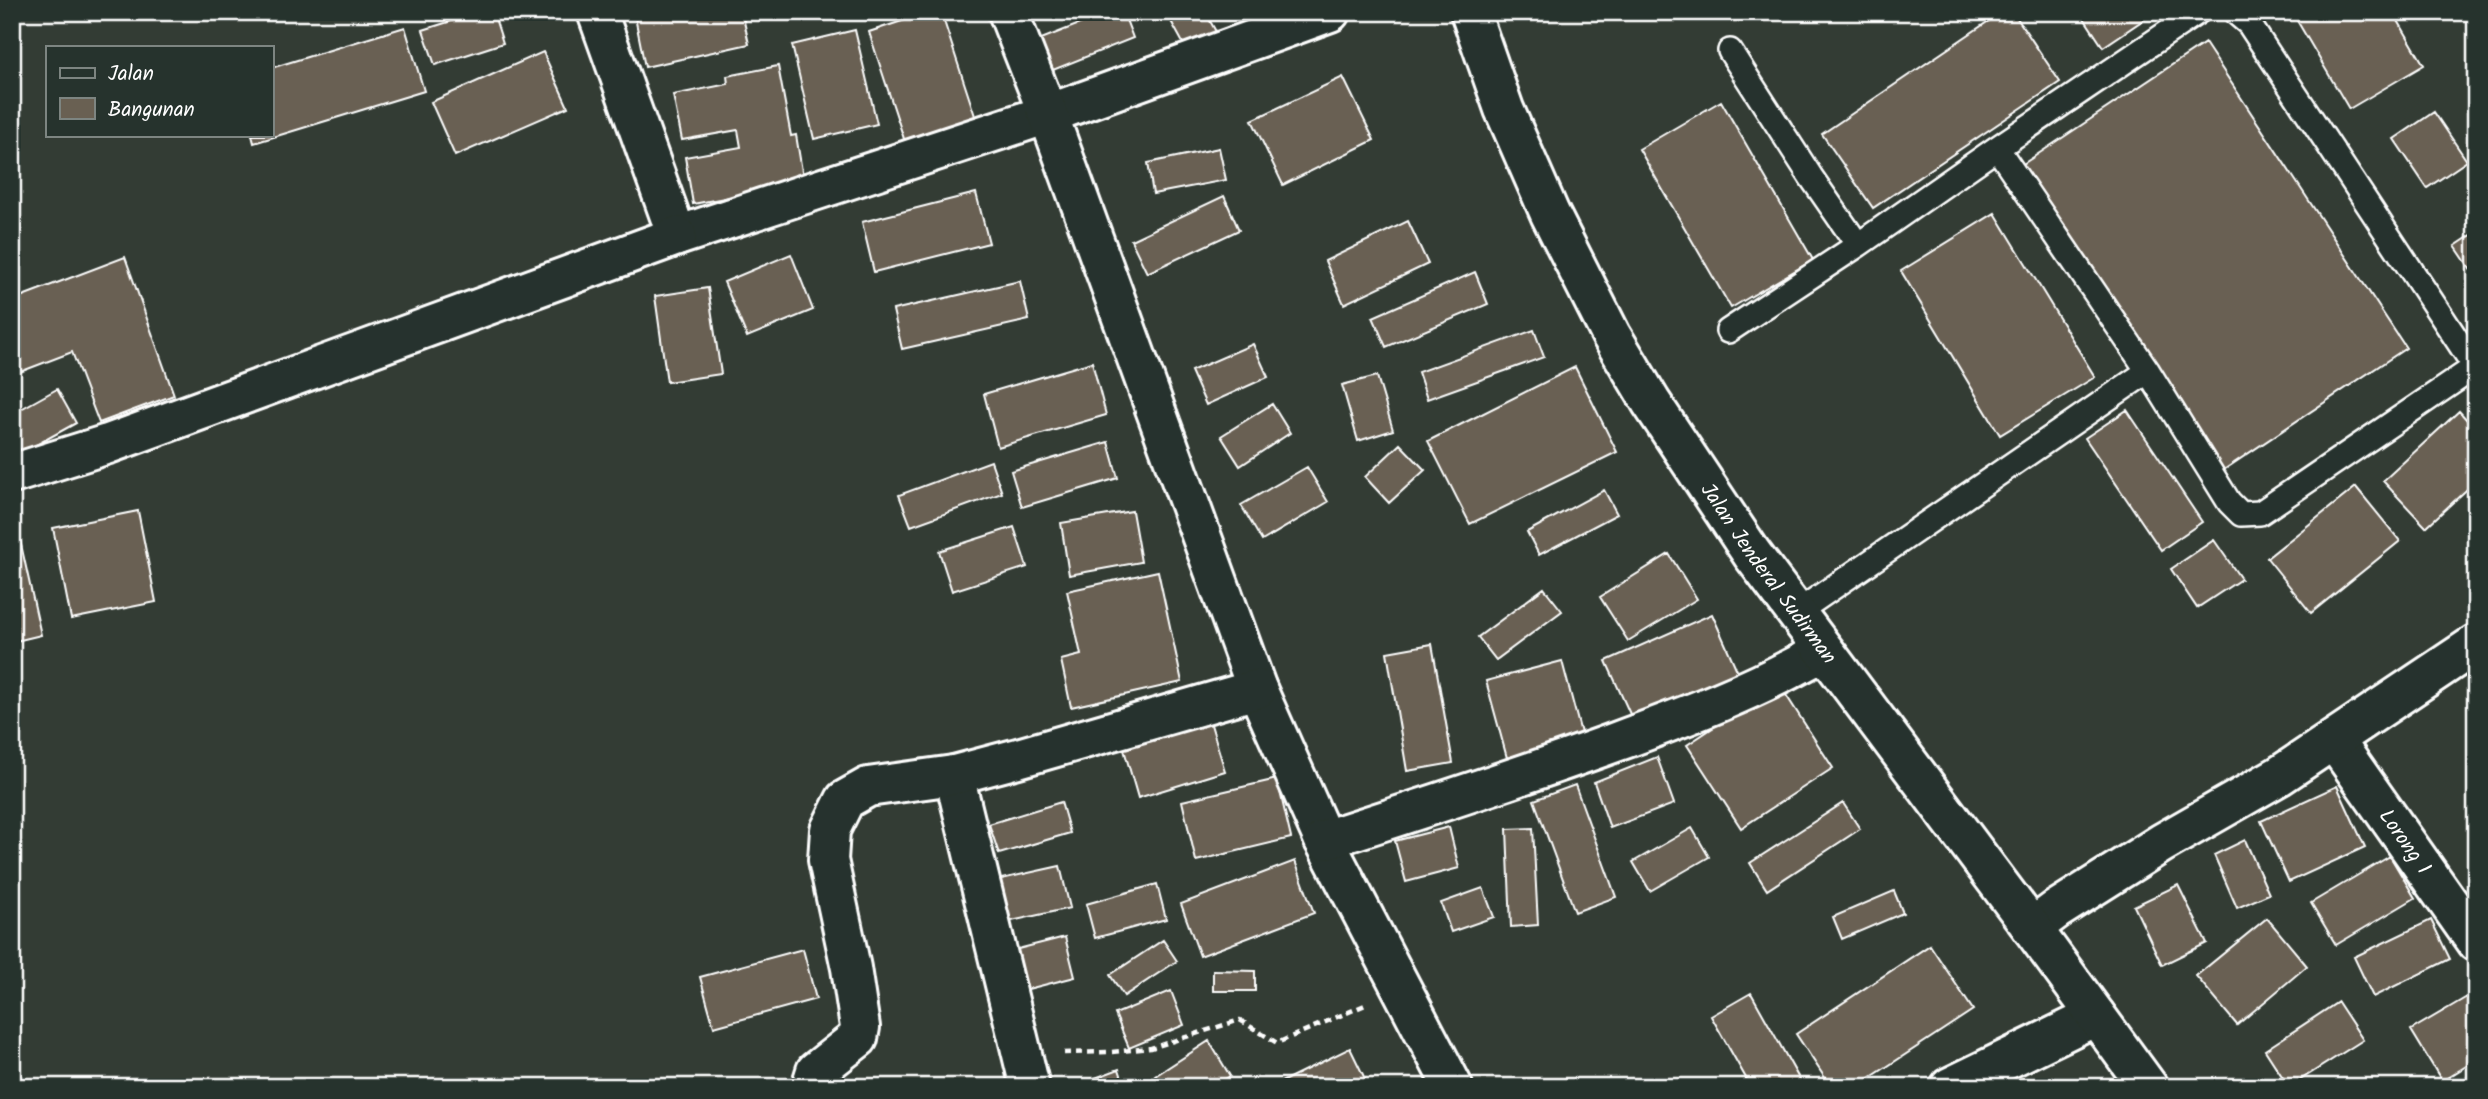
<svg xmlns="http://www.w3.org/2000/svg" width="2488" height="1099" viewBox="0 0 2488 1099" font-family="Kalam,sans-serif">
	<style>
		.building { fill: #696052; stroke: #fff; stroke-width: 2 }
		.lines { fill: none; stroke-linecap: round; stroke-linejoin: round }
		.lane-casing { stroke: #fff; stroke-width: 28 }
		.street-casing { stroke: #fff; stroke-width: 44 }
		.highway-casing { stroke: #fff; stroke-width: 44 }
		.path { stroke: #fff; stroke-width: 4.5; stroke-dasharray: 7 5; stroke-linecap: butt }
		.lane { stroke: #26332d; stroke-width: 23 }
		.street { stroke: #26332d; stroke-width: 38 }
		.highway { stroke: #26332d; stroke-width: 38 }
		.labels { text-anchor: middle; stroke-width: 5; stroke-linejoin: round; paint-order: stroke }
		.street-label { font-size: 21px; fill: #fff; stroke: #26332d }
	</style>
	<rect width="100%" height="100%" fill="#333c34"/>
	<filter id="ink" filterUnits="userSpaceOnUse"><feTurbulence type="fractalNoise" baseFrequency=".0143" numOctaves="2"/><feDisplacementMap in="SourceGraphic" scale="14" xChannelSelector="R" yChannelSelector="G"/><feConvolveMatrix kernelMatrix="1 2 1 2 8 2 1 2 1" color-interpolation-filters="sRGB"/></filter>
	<g filter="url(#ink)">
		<path class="building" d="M 480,12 L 493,12 L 503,43 L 435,65 L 423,30 Z
			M 634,12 L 742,12 L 749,44 L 645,67 Z
			M 929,12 L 941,12 L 977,122 L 906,145 L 869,32 Z
			M 1110,12 L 1123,12 L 1133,38 L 1048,72 L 1036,41 Z
			M 1166,12 L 1205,12 L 1219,37 L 1189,54 Z
			M 2002,12 L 2013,12 L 2060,82 L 1873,208 L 1822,134 Z
			M 2080,12 L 2155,12 L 2103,47 Z
			M 2292,12 L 2393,12 L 2424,65 L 2349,109 Z
			M 405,27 L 424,91 L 254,143 L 252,135 L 271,135 L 271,68 Z
			M 855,30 L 877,124 L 814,139 L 792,45 Z
			M 2205,43 L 2406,348 L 2222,471 L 2020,166 Z
			M 543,52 L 568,107 L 455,156 L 431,102 Z
			M 778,66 L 791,136 L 796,135 L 804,183 L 693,204 L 685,157 L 741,147 L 738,130 L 682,140 L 673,95 L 728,84 L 727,76 Z
			M 1343,77 L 1374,140 L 1283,185 L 1252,120 Z
			M 1721,101 L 1813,260 L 1731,308 L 1639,149 Z
			M 2434,112 L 2467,161 L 2427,188 L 2394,139 Z
			M 1219,148 L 1226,180 L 1153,194 L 1148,163 Z
			M 976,193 L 989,243 L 874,272 L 862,222 Z
			M 1224,196 L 1239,230 L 1147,273 L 1131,240 Z
			M 1995,213 L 2095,377 L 2000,435 L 1901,271 Z
			M 1408,221 L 1428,264 L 1344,304 L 1325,261 Z
			M 2476,232 L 2476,277 L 2455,246 Z
			M 791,254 L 813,310 L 747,337 L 724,282 Z
			M 125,257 L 174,395 L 99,423 L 72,352 L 12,375 L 12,300 Z
			M 1475,272 L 1488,304 L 1386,347 L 1373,317 Z
			M 1020,281 L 1029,320 L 902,349 L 893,310 Z
			M 708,288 L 721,374 L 667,382 L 655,296 Z
			M 1534,330 L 1544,357 L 1427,399 L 1418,372 Z
			M 1253,344 L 1268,377 L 1206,405 L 1191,371 Z
			M 1092,362 L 1106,415 L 998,447 L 984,394 Z
			M 1575,367 L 1617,452 L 1470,524 L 1428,441 Z
			M 1377,376 L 1393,430 L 1358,441 L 1342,385 Z
			M 57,389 L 76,423 L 18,455 L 12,444 L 12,414 Z
			M 1272,404 L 1290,433 L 1240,466 L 1221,436 Z
			M 2127,410 L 2202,522 L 2161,550 L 2085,438 Z
			M 2459,411 L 2476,430 L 2476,481 L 2426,527 L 2383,481 Z
			M 1108,442 L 1118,478 L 1022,507 L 1011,471 Z
			M 1400,444 L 1425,470 L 1389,503 L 1365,477 Z
			M 991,461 L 1002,493 L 911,526 L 899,495 Z
			M 1307,467 L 1328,502 L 1262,541 L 1241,505 Z
			M 2356,487 L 2400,541 L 2311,613 L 2267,558 Z
			M 1604,490 L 1617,514 L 1539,555 L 1527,532 Z
			M 138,511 L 156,602 L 71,619 L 53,528 Z
			M 1132,511 L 1141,562 L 1069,575 L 1061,523 Z
			M 1014,527 L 1027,567 L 952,591 L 939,551 Z
			M 20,540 L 41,635 L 12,642 L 12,541 Z
			M 2214,540 L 2241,579 L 2197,608 L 2171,569 Z
			M 1669,554 L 1697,599 L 1628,641 L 1600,597 Z
			M 1158,571 L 1182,682 L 1071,707 L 1061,660 L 1081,655 L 1067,591 Z
			M 1544,588 L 1562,611 L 1496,660 L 1478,637 Z
			M 1712,614 L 1740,677 L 1634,723 L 1606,661 Z
			M 1432,644 L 1453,763 L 1407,771 L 1387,652 Z
			M 1562,661 L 1582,737 L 1507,758 L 1486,681 Z
			M 1779,684 L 1833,768 L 1741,828 L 1687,745 Z
			M 1210,721 L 1225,771 L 1138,798 L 1123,746 Z
			M 1657,757 L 1674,804 L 1610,828 L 1594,782 Z
			M 1277,779 L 1291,838 L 1196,861 L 1182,801 Z
			M 1575,785 L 1616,897 L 1575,912 L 1534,800 Z
			M 2337,786 L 2365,847 L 2289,882 L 2261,821 Z
			M 1061,802 L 1070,833 L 999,854 L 989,824 Z
			M 1843,803 L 1860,829 L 1767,890 L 1750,863 Z
			M 1449,827 L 1459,868 L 1406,882 L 1395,841 Z
			M 1533,828 L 1538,925 L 1511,927 L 1507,829 Z
			M 1692,828 L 1709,857 L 1650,891 L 1633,862 Z
			M 2245,840 L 2269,894 L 2237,908 L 2214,855 Z
			M 2390,856 L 2415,898 L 2336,945 L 2311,903 Z
			M 1295,861 L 1314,913 L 1200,956 L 1181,904 Z
			M 1060,866 L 1070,908 L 1007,922 L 997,880 Z
			M 1157,884 L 1166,919 L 1095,938 L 1086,904 Z
			M 2178,885 L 2207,943 L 2162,965 L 2134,906 Z
			M 1483,888 L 1494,917 L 1451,932 L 1441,903 Z
			M 1894,891 L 1903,913 L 1842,939 L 1833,917 Z
			M 2267,918 L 2307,966 L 2237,1025 L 2196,976 Z
			M 2431,920 L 2450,959 L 2373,997 L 2354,957 Z
			M 1065,937 L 1075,977 L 1024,990 L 1014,950 Z
			M 1163,940 L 1177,961 L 1124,996 L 1110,975 Z
			M 1930,945 L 1973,1010 L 1856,1087 L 1831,1087 L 1796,1034 Z
			M 803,949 L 816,999 L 714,1027 L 700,977 Z
			M 1213,970 L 1255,971 L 1255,991 L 1213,991 Z
			M 1171,991 L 1184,1025 L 1129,1048 L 1115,1014 Z
			M 1751,993 L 1802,1084 L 1797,1087 L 1751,1087 L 1711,1016 Z
			M 2467,997 L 2476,1012 L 2476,1060 L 2442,1081 L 2411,1030 Z
			M 2338,1002 L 2363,1040 L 2289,1087 L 2265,1050 Z
			M 1209,1041 L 1230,1076 L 1214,1087 L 1162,1087 L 1155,1076 Z
			M 1350,1048 L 1369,1087 L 1275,1085 Z
			M 1119,1069 L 1125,1087 L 1071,1087 Z"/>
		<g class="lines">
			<defs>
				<path id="lane" d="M 1730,51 L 1811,177 L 1858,245 L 1997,148 L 2198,12
					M 1997,148 L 2148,371
					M 1728,331 L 1858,245
					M 1796,613 L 2148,371 L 2229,502 L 2241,514 L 2260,513 L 2475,367 L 2249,24 L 2235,12"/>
				<g id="street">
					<path d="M 597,12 L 677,236 L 1048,114 L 1330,12"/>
					<path d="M 1008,12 L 1048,114 L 1257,689 L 1324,840 L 1453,1087"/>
					<path d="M 12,474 L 108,444 L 677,236"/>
					<path id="s1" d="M 2334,740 L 2476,942"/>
					<path d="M 954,775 L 1030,1087"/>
					<path d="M 1324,840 C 1421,809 1517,778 1613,743 C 1684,717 1757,690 1823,651"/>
					<path d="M 2032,928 L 2056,910 L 2162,843 L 2279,776 L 2476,644"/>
					<path d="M 811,1087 L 816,1071 L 858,1038 L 860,1027 L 851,968 L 828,860 L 830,830 L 845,800 L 868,787 L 954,775 L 1018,758 L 1257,689"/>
					<path d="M 1950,1087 L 2096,1016"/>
				</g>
				<g id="highway">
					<path id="s2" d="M 1470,12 L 1504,109 L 1550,214 L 1611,335 L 1651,402 L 1752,554 L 2032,928 L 2148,1087"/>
				</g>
			</defs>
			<use href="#lane" class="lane-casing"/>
			<use href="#street" class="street-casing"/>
			<use href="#highway" class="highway-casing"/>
			<path class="path" d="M 1064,1053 L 1112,1052 L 1151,1048 L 1240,1020 L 1277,1043 L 1365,1005"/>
			<use href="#lane" class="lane"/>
			<use href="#street" class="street"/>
			<use href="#highway" class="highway"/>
		</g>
	</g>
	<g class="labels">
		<g class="street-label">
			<text dy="7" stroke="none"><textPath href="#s2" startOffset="639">Jalan Jenderal Sudirman</textPath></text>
			<text dy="7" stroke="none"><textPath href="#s1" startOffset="124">Lorong 1</textPath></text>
		</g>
	</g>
	<rect width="2488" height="1099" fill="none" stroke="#26332d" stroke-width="42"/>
	<rect x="21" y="21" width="2446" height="1057" fill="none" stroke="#fff" stroke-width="2.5" filter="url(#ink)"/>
	<rect x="46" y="46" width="228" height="91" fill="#26332d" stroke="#7d8581" stroke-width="2"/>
	<rect x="60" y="68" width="35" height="10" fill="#26332d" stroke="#7d8581" stroke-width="2"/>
	<text x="108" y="80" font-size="21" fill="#ffffff">Jalan</text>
	<rect x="60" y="98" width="35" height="21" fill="#696052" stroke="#7d8581" stroke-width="2"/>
	<text x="108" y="116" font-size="21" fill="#ffffff">Bangunan</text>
</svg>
